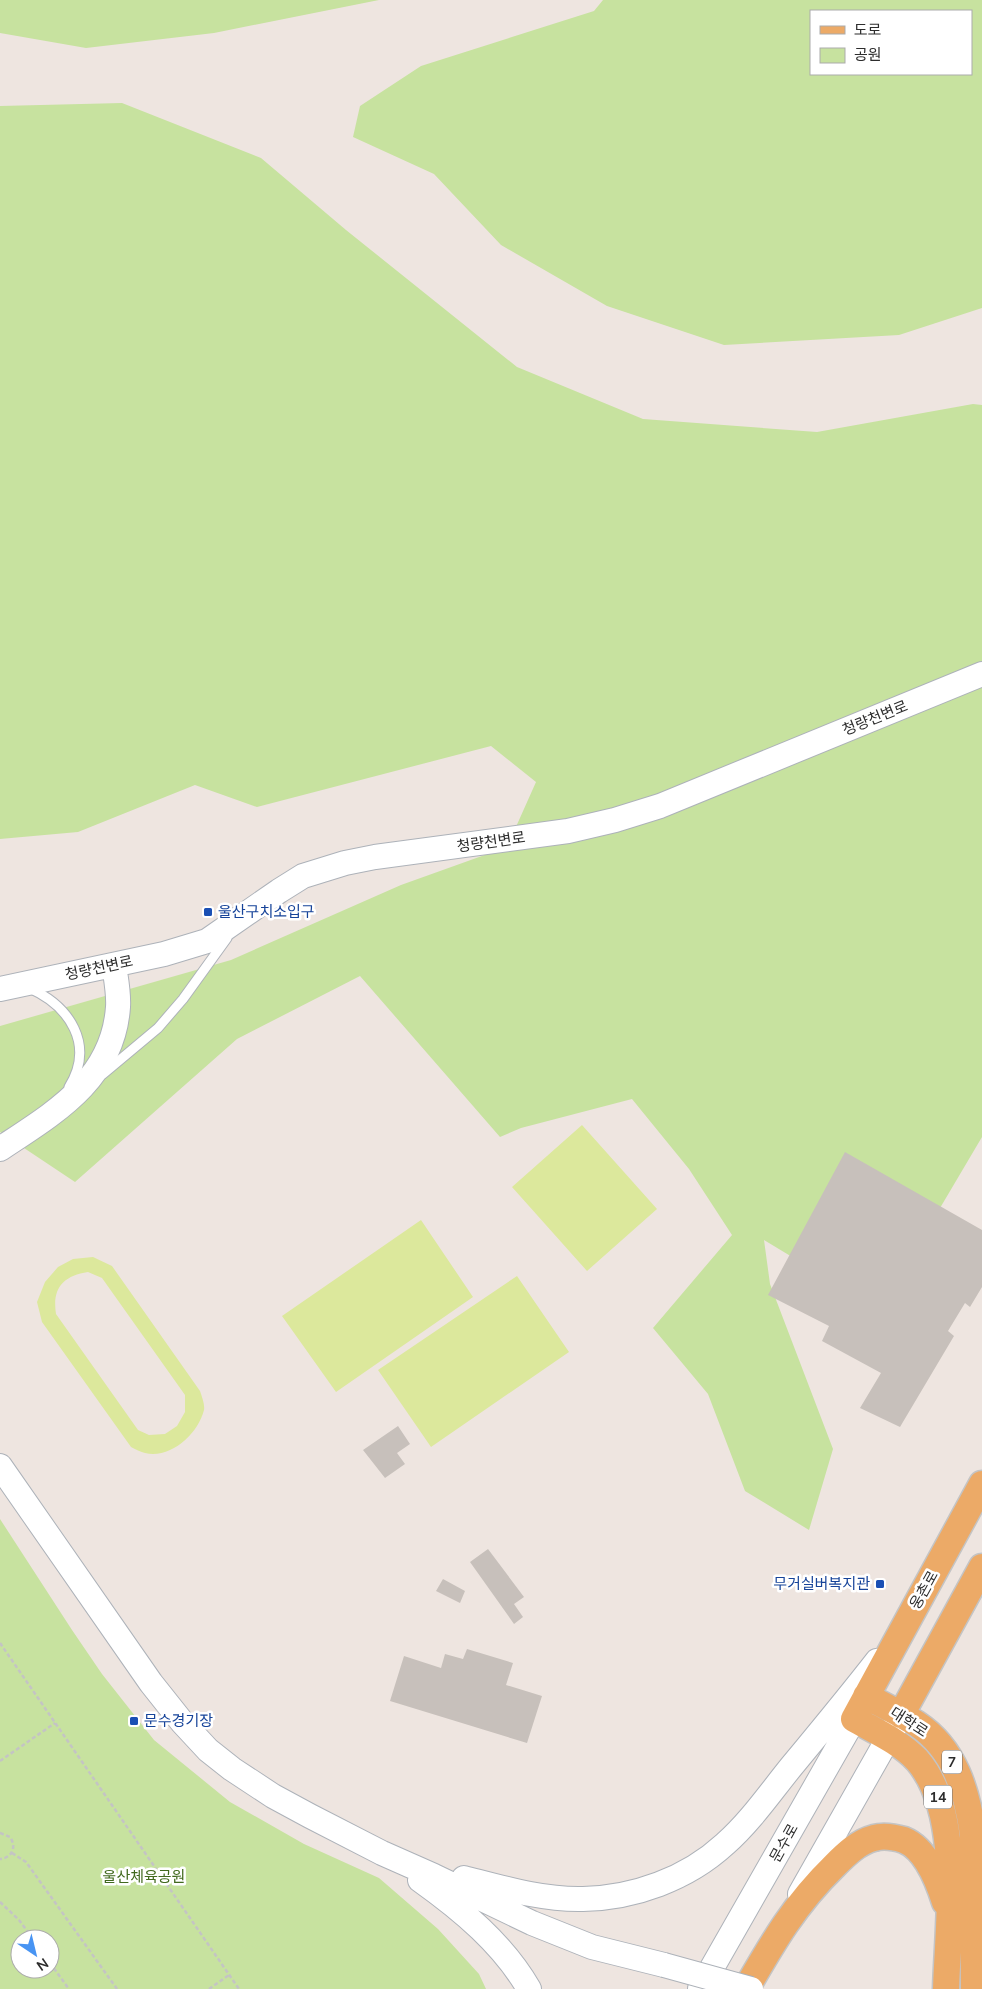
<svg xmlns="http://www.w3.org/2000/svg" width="982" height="1989" viewBox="0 0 982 1989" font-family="'Nunito Sans','Noto Sans KR',sans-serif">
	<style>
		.green { fill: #c7e29f; fill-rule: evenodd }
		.pitch { fill: #dce89c; fill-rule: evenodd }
		.building { fill: #c7c0bb }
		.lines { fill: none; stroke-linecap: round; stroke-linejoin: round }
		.lane-casing { stroke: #adb2b9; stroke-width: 11 }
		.secondary-casing { stroke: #adb2b9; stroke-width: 26 }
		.primary-casing { stroke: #c4c4c4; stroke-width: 29 }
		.path { stroke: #c4c4c4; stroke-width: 2.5; stroke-dasharray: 4 2.5; stroke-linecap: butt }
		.lane { stroke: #fff; stroke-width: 9 }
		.secondary { stroke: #fff; stroke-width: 24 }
		.primary { stroke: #ecaa67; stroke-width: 26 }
		.secondary-bridge-casing { stroke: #adb2b9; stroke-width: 26; stroke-linecap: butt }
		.secondary-bridge { stroke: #fff; stroke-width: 24 }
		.transit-dot { fill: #1a4fb4; stroke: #fff; stroke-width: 2 }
		.labels { text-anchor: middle; stroke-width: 5; stroke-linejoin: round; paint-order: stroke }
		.shield { fill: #fff; stroke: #6c6c6c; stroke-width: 1 }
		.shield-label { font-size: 14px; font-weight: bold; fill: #2d2d2d }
		.street-label { font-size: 15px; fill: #2d2d2d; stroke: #fff }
		.transit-label { font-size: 15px; fill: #164399; stroke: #fff; text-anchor: start }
		.park-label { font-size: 15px; fill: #41691e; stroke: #fff }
	</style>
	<rect width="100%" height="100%" fill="#eee5e0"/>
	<path class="green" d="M 0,0 L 379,0 L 214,33 L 86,48 L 0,33 Z
		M 603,0 L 982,0 L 982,308 L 899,335 L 724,345 L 607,306 L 501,245 L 434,174 L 353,137 L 360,106 L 421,66 L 594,11 ZM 971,11 L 971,74 L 811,74 L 811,11 Z
		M 122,103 L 261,158 L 346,230 L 517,367 L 643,419 L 817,432 L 973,404 L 982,405 L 982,1137 L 914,1252 L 860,1298 L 764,1240 L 770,1284 L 833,1449 L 809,1530 L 745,1491 L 708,1394 L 653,1328 L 732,1235 L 689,1169 L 632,1099 L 521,1128 L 500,1137 L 360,976 L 237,1039 L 75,1182 L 0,1132 L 0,1026 L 231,960 L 401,885 L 507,847 L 536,782 L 491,746 L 257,807 L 195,785 L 78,832 L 0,839 L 0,106 Z
		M 0,1519 L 72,1630 L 102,1674 L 154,1740 L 230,1802 L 304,1844 L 379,1878 L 438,1929 L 479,1974 L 486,1989 L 0,1989 ZM 20,1939 L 50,1939 L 50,1969 L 20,1969 Z"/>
	<path class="pitch" d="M 582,1125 L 657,1209 L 587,1271 L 512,1187 Z
		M 421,1220 L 473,1297 L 336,1392 L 282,1316 Z
		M 93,1257 L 112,1266 L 200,1391 C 202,1397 205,1405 204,1410 C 198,1434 171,1459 145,1453 C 141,1452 135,1449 131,1447 L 42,1322 L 37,1302 L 45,1282 L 58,1267 L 73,1259 ZM 88,1272 L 102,1278 L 185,1395 L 185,1412 L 177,1426 L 165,1434 L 149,1435 L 138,1430 L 56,1314 C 52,1288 63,1276 88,1272 Z
		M 517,1276 L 569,1352 L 431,1447 L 378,1370 Z"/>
	<path class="building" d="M 845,1152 L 982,1230 L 982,1287 L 970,1307 L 965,1303 L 948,1331 L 954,1336 L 900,1427 L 860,1408 L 881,1373 L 822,1341 L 829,1326 L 768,1295 Z
		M 398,1426 L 410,1444 L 397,1453 L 405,1464 L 385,1478 L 363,1450 Z
		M 488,1549 L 524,1597 L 514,1604 L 523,1617 L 514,1624 L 470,1562 Z
		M 443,1579 L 465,1591 L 460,1603 L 436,1591 Z
		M 467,1649 L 513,1663 L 506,1685 L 542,1696 L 527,1743 L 390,1701 L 404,1656 L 441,1668 L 445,1654 L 463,1659 Z"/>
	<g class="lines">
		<defs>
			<path id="lane" d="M 29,988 C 70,1006 95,1045 69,1087
				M 103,1074 L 158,1028 L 183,999 L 227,938"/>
			<path id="secondary" d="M 0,989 L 164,954 L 207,941 L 279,891 L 303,876 L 345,863 L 375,857 L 568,831 L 615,820 L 660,806 L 982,674
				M 0,1149 C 54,1113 113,1080 118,1007 C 119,994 116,979 114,965
				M 0,1466 L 151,1683 L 182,1722 L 208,1750 L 232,1769 L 273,1796 L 310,1816 L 382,1853 L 434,1876 L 532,1923 L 592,1947 L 664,1965
				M 464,1878 C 503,1888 543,1900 583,1899 C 634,1898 687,1879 725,1844 C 750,1822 770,1793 791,1767 C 820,1732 849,1697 877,1661
				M 420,1880 C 462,1910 503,1944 529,1989
				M 800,1894 L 898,1721
				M 700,1989 L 854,1719"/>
			<path id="primary" d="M 866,1696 C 883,1705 901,1714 917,1724 C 955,1749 967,1792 973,1834 L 974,1989
				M 901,1715 L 982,1567
				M 746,1989 C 773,1942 795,1904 834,1866 C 845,1855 858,1842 874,1838 C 884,1835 894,1837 904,1840 C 926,1849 938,1880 945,1902
				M 946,1989 C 948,1923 963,1812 917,1760 C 900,1742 875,1731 854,1719 L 982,1484"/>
		</defs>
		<use href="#lane" class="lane-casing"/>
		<use href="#secondary" class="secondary-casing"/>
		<use href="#primary" class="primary-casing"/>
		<path class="path" d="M 0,1643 L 239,1989
			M 0,1761 L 55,1723
			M 0,1833 L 10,1837 C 17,1847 12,1858 0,1859
			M 12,1853 L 26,1862 L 117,1989
			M 0,1902 L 19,1920 L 33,1939
			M 50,1963 L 69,1989
			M 209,1989 L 229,1975"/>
		<use href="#lane" class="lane"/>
		<use href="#secondary" class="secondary"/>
		<use href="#primary" class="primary"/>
		<defs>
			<path id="secondary-bridge" d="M 664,1965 L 751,1989"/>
		</defs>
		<use href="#secondary-bridge" class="secondary-bridge-casing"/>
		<use href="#secondary-bridge" class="secondary-bridge"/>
	</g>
	<g class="transit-dot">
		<rect x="203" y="907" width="10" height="10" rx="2.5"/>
		<rect x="875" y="1579" width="10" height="10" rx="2.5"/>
		<rect x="129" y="1716" width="10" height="10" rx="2.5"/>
	</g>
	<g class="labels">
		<g class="shield">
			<rect x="942" y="1750.5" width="20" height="23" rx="4"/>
			<rect x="924" y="1785.5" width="28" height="23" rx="4"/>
		</g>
		<g class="shield-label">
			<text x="952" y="1767">7</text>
			<text x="938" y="1802">14</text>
		</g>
		<g class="street-label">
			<text transform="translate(875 718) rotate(-22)" y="5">청량천변로</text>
			<text transform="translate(491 842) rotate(-8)" y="5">청량천변로</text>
			<text transform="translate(99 968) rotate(-12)" y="5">청량천변로</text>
			<text transform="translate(924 1590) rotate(-61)" y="5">웅촌로</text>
			<text transform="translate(909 1722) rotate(33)" y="5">대학로</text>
			<text transform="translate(784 1843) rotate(-61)" y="5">문수로</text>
		</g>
		<g class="transit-label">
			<text x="218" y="917">울산구치소입구</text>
			<text x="870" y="1589" text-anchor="end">무거실버복지관</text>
			<text x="144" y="1726">문수경기장</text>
		</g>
		<g class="park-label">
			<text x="144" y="1882">울산체육공원</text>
		</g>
	</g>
	<rect x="810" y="10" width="162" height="65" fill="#ffffff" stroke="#ababab"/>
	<rect x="820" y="26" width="25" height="8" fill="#ecaa67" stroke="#ababab"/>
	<text x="854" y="35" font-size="15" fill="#2d2d2d">도로</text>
	<rect x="820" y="48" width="25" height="15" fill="#c7e29f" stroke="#ababab"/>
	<text x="854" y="60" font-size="15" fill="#2d2d2d">공원</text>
	<g transform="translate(35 1954) rotate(145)"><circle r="24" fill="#ffffff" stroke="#ababab"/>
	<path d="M0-4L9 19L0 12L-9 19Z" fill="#4894f3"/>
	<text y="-8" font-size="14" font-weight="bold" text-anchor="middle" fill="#2d2d2d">N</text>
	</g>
</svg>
